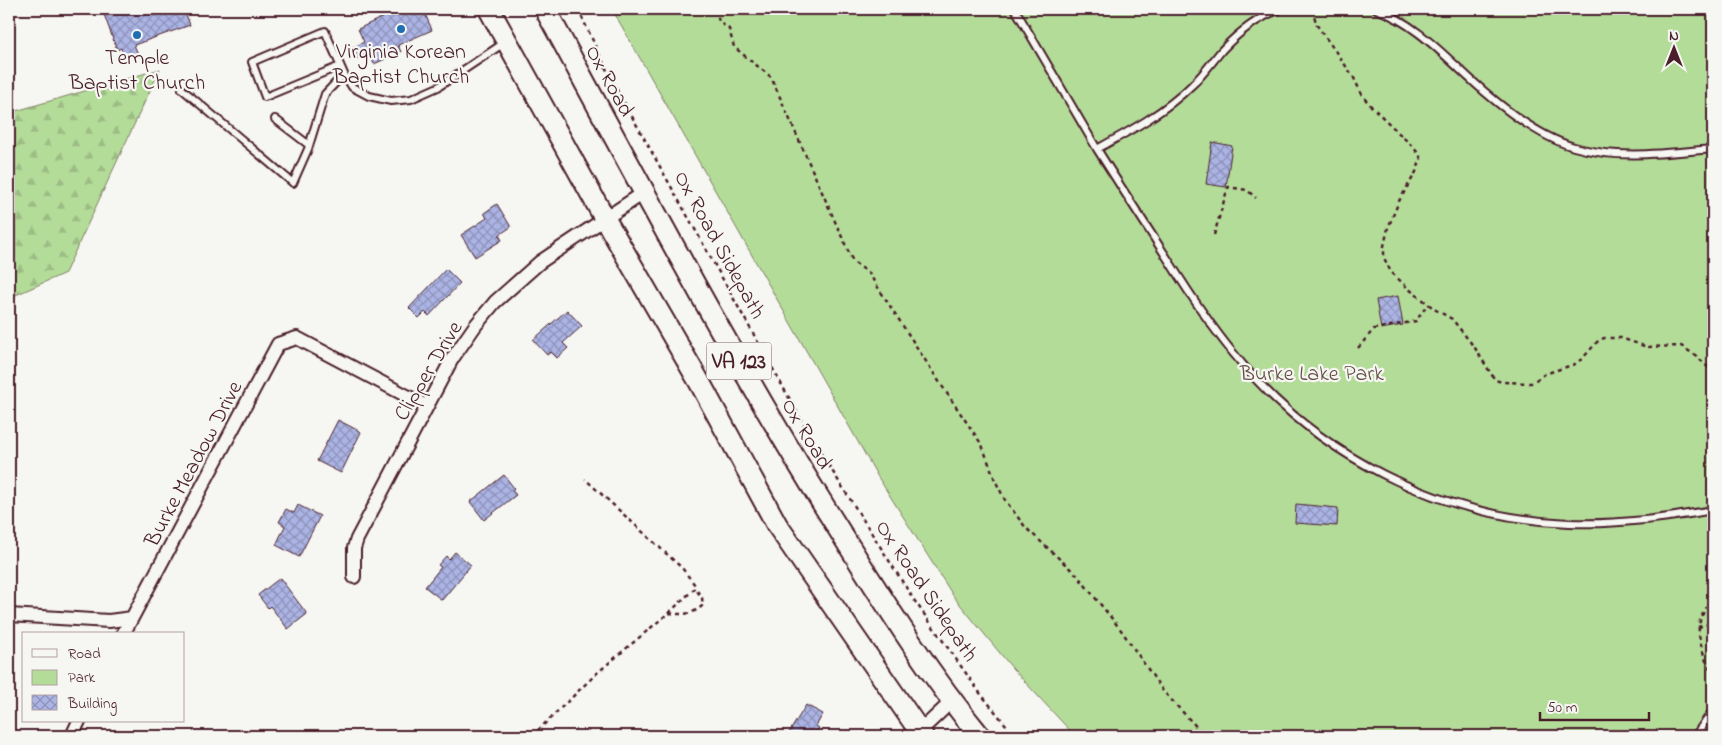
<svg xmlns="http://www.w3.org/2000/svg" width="1722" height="745" viewBox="0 0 1722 745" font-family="'Indie Flower',sans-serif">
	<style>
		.forest { fill: url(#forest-firs); stroke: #7f7e62 }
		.park { fill: #b4dc99; stroke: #7f7e62 }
		.building { fill: url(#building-cross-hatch); stroke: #4a1f2b }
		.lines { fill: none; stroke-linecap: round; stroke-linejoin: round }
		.service-casing { stroke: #4a1f2b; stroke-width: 10 }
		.minor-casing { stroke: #4a1f2b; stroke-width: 16 }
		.trunk-casing { stroke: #4a1f2b; stroke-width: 24 }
		.path { stroke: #4a1f2b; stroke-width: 2.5; stroke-dasharray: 4 4; stroke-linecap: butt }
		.service { stroke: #f6f6f2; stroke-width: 6 }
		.minor { stroke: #f6f6f2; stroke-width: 12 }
		.trunk { stroke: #f6f6f2; stroke-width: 20 }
		.poi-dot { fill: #1f6fb2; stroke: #f6f6f2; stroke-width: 2 }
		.labels { text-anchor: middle; stroke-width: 4.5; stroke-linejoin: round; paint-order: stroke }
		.shield { fill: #f6f6f2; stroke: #7e6067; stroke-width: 1 }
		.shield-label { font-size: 21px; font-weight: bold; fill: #4a1f2b }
		.poi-label { font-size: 22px; fill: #4a1f2b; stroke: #f6f6f2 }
		.street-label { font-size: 22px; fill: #4a1f2b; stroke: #f6f6f2 }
		.park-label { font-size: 22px; fill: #644e46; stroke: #f6f6f2 }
	</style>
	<defs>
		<pattern id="forest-firs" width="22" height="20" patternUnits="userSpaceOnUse" patternTransform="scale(1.25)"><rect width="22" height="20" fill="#b4dc99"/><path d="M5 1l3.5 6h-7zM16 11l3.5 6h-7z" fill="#9cbc84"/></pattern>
		<pattern id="building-cross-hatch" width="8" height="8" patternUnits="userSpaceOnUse" patternTransform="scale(1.25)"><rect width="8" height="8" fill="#abb4e4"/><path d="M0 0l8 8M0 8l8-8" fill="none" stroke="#8d92b9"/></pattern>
	</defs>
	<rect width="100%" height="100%" fill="#f6f6f2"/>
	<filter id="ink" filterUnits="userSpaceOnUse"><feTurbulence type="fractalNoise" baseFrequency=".02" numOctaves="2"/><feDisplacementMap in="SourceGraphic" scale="10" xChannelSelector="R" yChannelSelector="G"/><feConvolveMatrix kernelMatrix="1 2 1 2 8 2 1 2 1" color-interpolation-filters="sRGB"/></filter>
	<g filter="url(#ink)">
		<path class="forest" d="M 160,69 L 65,273 L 9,298 L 9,113 Z"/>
		<path class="park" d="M 612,9 L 1713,9 L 1713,736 L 1075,736 L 1013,669 L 954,597 L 878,477 Z"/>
		<path class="building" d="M 102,9 L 184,9 L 190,25 L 134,45 L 138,54 L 125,58 L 121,48 L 117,50 Z
			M 387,9 L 423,9 L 432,30 L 398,45 L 401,52 L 374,64 L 369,53 L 356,59 L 352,48 L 364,42 L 358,29 L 389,14 Z
			M 1212,142 L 1232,146 L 1226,187 L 1206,184 Z
			M 497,204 L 511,227 L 499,235 L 502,240 L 475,257 L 461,235 L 487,218 L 484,213 Z
			M 446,269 L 460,283 L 429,316 L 425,312 L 419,318 L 409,308 Z
			M 1398,296 L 1403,325 L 1381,329 L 1376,300 Z
			M 567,310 L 582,326 L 563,343 L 568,348 L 557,358 L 551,352 L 547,355 L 533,340 Z
			M 338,420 L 361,432 L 341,473 L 317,461 Z
			M 504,475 L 514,488 L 512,490 L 516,495 L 484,520 L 470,502 Z
			M 1296,504 L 1338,508 L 1337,526 L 1295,523 Z
			M 298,505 L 320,516 L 299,557 L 276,545 L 285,526 L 279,522 L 286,509 L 294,513 Z
			M 455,552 L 471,565 L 442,600 L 425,587 L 441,567 L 438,565 L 446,556 L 449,559 Z
			M 280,578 L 307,614 L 288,629 L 270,606 L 268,608 L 258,595 Z
			M 806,705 L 823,714 L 816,726 L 819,728 L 814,736 L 787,736 Z"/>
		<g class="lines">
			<defs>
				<path id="service" d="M 1015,9 L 1097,149
					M 1281,9 C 1259,17 1238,33 1222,50 C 1212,62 1203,75 1192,85 C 1165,112 1130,131 1097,149 C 1121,187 1145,224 1169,261 C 1189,293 1210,325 1234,354 C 1315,455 1440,518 1569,523 C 1618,525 1666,518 1713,510
					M 1376,9 C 1412,22 1439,50 1467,76 C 1495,102 1536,136 1574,147 C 1619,160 1667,153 1713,149
					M 340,66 L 265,97 L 252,62 L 325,31 L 344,74 L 352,87 L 369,96 L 391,101 L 411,99 L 438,87 L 504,43
					M 182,89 L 293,183 L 308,149 L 325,94 L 344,74
					M 275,119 L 309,145
					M 1695,736 L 1713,710"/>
				<path id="minor" d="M 354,577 L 354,548 L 357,539 L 452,359 L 475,326 L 495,302 L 540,262 L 645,192
					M 9,615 L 109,621 L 132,618 L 278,344 L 297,338 L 426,406
					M 123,634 L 132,618
					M 72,736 L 79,721
					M 915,736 L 952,701"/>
				<path id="trunk" d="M 489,9 L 605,219 L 700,383 L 777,525 L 923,736
					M 545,9 C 637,178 727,350 829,514 C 877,590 923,667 980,736"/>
			</defs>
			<use href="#service" class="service-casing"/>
			<use href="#minor" class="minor-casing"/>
			<use href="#trunk" class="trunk-casing"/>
			<path class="path" d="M 578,9 L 611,79 L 812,439 L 914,600 L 980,693 L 1015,736
				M 716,9 L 719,22 L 729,29 L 734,47 L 771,77 L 853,262 L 868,272 L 940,383 L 982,445 L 995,480 L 1005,500 L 1026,528 L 1077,575 L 1121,630 L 1163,691 L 1205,736
				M 1313,9 L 1316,24 L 1353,76 L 1361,93 L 1369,104 L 1410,144 L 1419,154 L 1421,159 L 1416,172 L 1399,201 L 1388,228 L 1384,246 L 1384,258 L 1391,272 L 1409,289 L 1436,310 L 1452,319 L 1475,348 L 1495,380 L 1502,382 L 1531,383 L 1545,374 L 1575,364 L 1583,358 L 1597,342 L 1604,338 L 1621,338 L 1647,347 L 1681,346 L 1695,355 L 1713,372
				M 1214,235 L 1228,187 L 1247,190 L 1256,198
				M 1358,348 L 1374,329 L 1416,321 L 1428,304
				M 1713,599 C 1696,620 1696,629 1704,655 C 1706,661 1708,668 1713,672
				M 669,613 C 682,615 693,615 703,605 L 702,598 L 695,588
				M 1698,627 L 1713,623
				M 532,736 L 597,673 L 672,610 L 695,588 L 695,585 L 682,568 L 585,479"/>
			<use href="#service" class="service"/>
			<use href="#minor" class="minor"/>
			<use href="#trunk" class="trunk"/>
		</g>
	</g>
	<g class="poi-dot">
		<circle cx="401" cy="29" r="5"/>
		<circle cx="137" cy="35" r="5"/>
	</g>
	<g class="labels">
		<rect class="shield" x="706.5" y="342.5" width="65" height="37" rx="4"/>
		<g class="shield-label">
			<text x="739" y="368">VA 123</text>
		</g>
		<g class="poi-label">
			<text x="401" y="58">Virginia Korean<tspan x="401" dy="25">Baptist Church</tspan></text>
			<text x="137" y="64">Temple<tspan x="137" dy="25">Baptist Church</tspan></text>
		</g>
		<g class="street-label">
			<text transform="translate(611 80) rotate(61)" y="8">Ox Road</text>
			<text transform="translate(721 244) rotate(61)" y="8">Ox Road Sidepath</text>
			<text transform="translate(427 370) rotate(-59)" y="8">Clipper Drive</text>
			<text transform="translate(808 433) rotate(59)" y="8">Ox Road</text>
			<text transform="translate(192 463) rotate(-62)" y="8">Burke Meadow Drive</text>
			<text transform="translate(928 590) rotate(56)" y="8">Ox Road Sidepath</text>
		</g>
		<g class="park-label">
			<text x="1312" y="380">Burke Lake Park</text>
		</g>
	</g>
	<rect width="1722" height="745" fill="none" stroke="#f6f6f2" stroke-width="30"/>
	<rect x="15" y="15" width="1692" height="715" fill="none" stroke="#4a1f2b" stroke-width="2" filter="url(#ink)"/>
	<rect x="22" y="632" width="162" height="90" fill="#f6f6f2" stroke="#b1a0a2"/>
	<rect x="32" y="649" width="25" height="8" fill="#f6f6f2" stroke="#b1a0a2"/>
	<text x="68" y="658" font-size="15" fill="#4a1f2b">Road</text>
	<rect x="32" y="670" width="25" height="15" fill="#b4dc99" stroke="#b1a0a2"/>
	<text x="68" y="682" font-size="15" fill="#4a1f2b">Park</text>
	<rect x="32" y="695" width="25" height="15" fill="url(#building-cross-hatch)" stroke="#b1a0a2"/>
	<text x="68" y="708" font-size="15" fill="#4a1f2b">Building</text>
	<g transform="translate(1674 48)" stroke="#f6f6f2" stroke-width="4" paint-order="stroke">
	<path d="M0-4L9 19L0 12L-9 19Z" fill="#4a1f2b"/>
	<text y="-8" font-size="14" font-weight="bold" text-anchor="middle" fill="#4a1f2b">N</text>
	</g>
	<path d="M1540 712v8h109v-8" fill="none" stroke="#4a1f2b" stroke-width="2.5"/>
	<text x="1547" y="712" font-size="15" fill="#4a1f2b" stroke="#f6f6f2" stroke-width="4" paint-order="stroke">50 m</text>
</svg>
